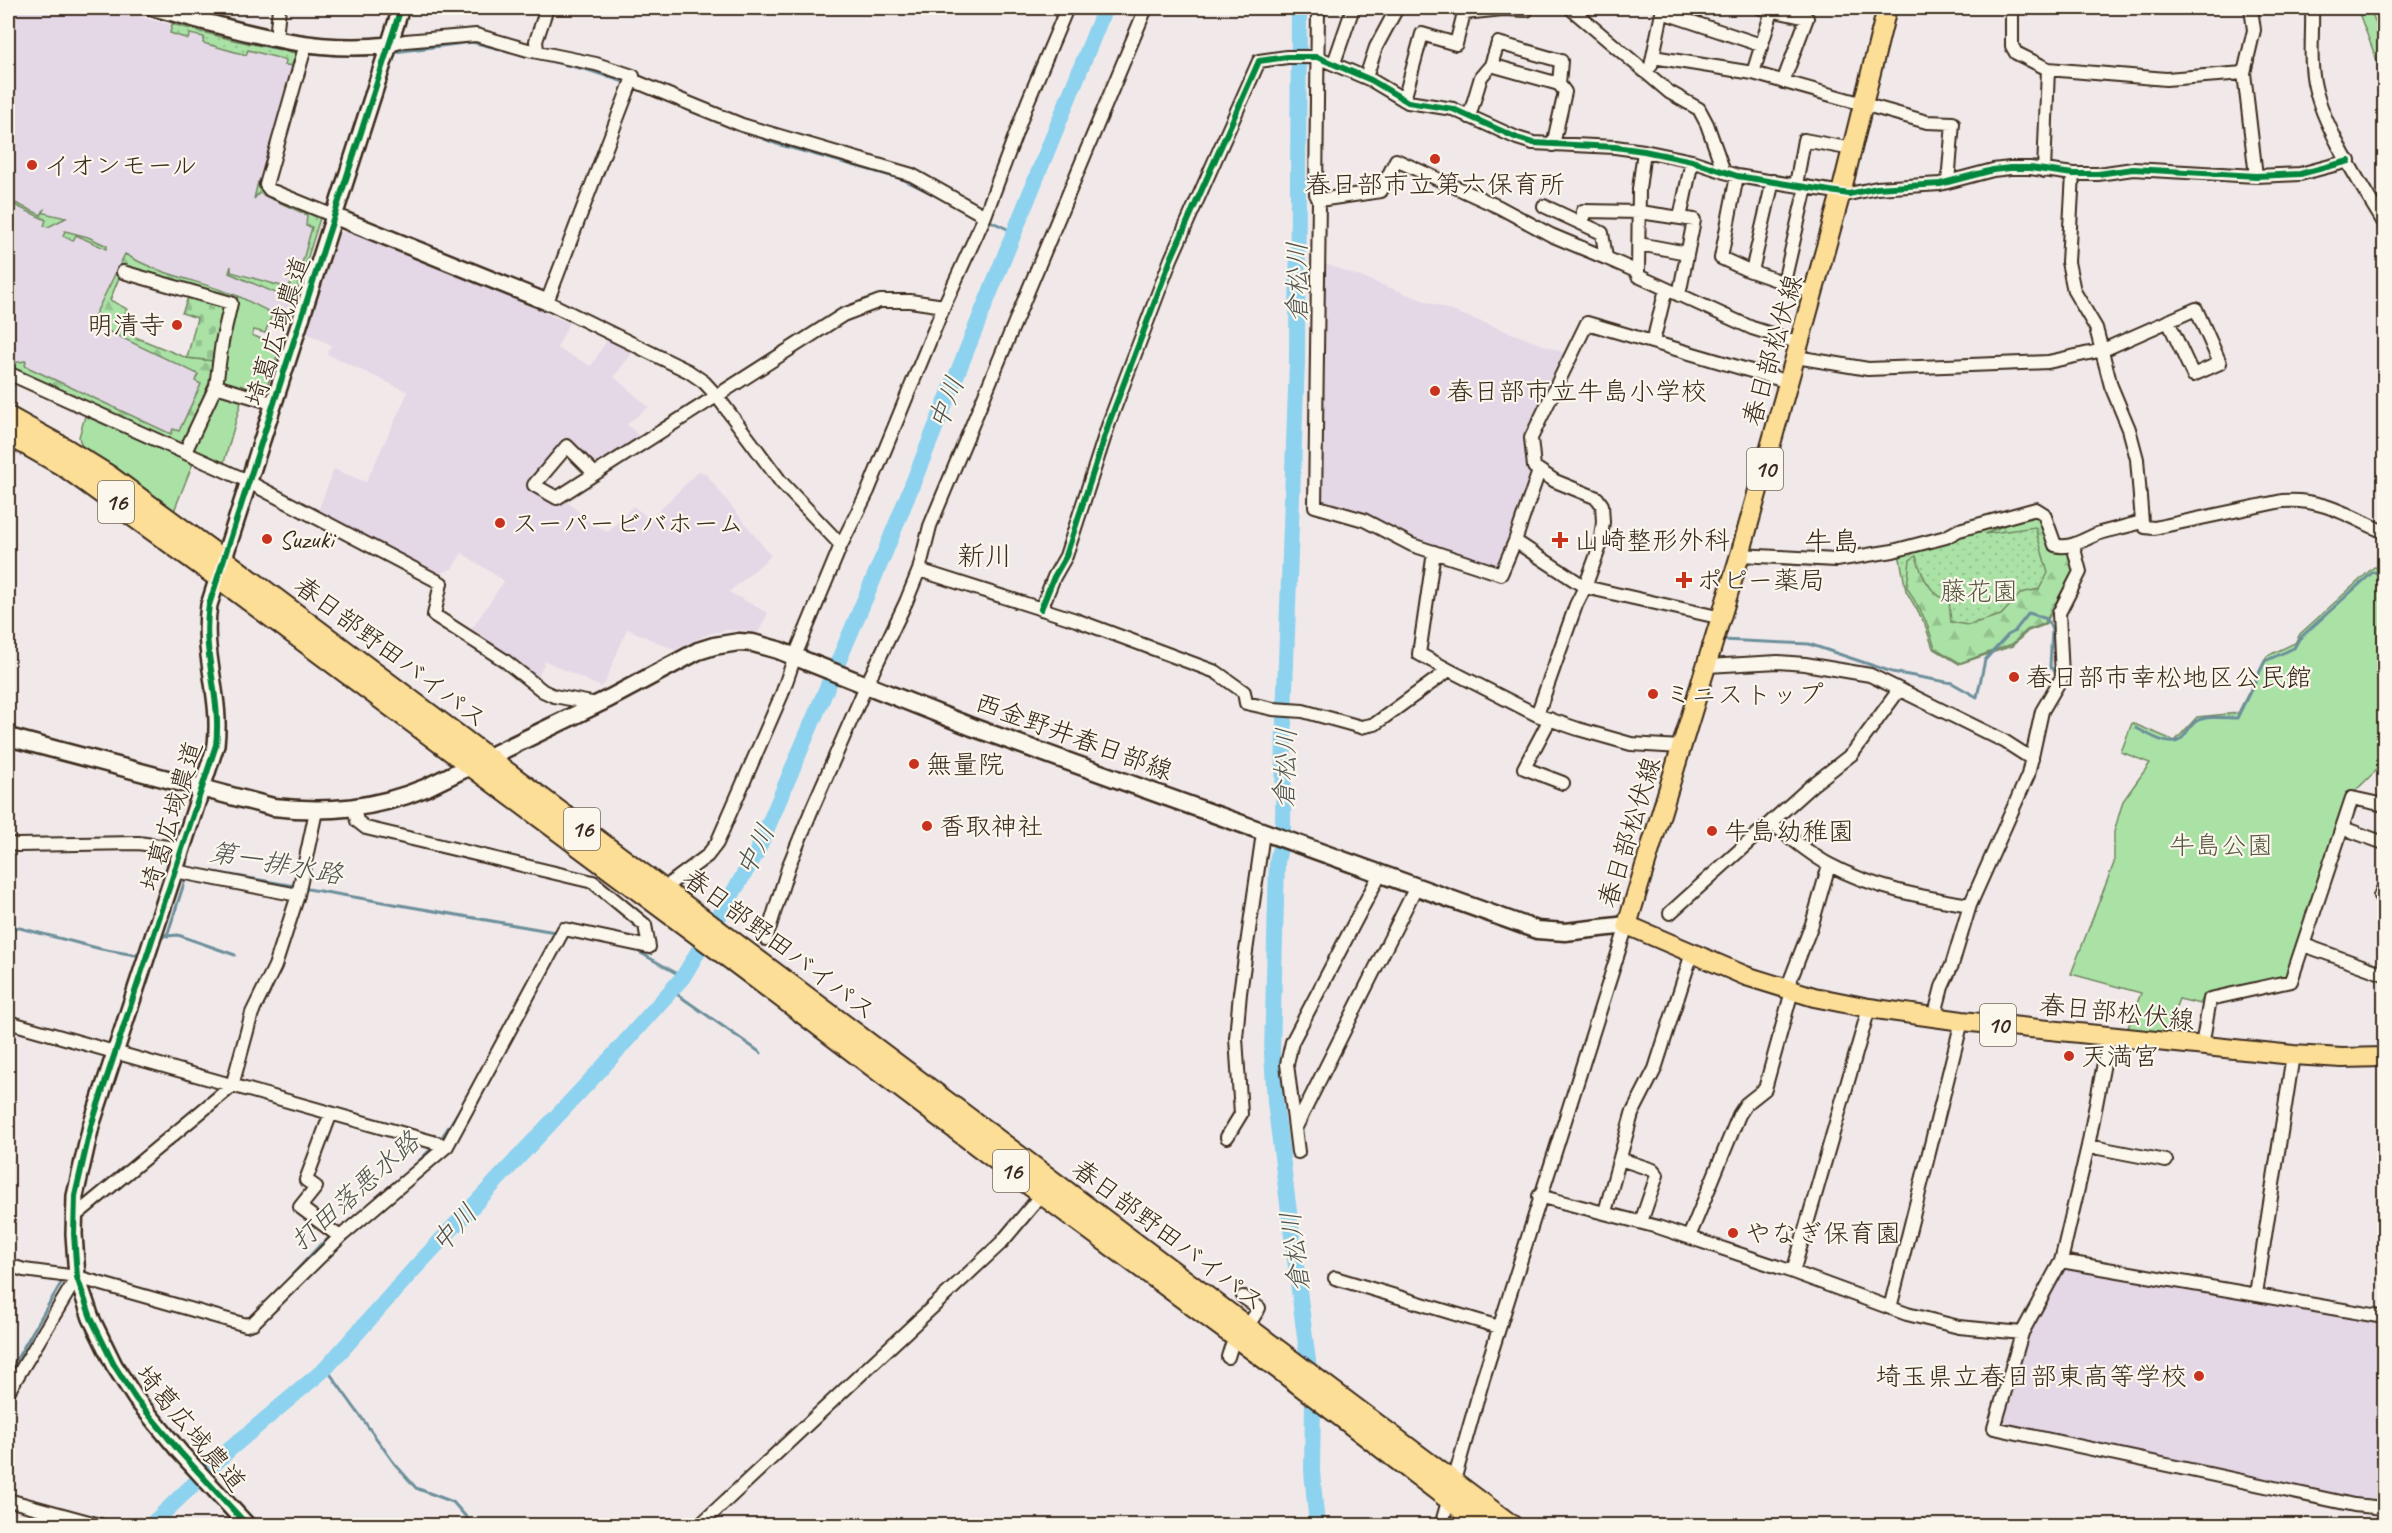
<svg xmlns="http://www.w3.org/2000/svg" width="2392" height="1533" viewBox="0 0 2392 1533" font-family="Caveat,'Klee One',sans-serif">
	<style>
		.built { fill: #e4d8e6 }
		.grass { fill: url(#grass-dots); stroke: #728662; stroke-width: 1.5 }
		.forest { fill: url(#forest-firs); stroke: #728662; stroke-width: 1.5 }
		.cemetery { fill: url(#cemetery-stones); stroke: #728662; stroke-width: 1.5 }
		.park { fill: #aae2a6; stroke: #728662; stroke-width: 1.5 }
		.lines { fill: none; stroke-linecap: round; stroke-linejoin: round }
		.stream { stroke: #6c8f9b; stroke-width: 3 }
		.river { stroke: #8dd2ef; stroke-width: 16 }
		.minor-casing { stroke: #3b2a1e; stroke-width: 16 }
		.tertiary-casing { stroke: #3b2a1e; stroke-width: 20 }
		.secondary-casing { stroke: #3b2a1e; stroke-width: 21 }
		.primary-casing { stroke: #3b2a1e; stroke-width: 22 }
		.trunk-casing { stroke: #3b2a1e; stroke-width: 24 }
		.minor { stroke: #fbf7ec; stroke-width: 12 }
		.tertiary { stroke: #fbf7ec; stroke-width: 15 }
		.secondary { stroke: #fbf7ec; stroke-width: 16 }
		.primary { stroke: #fdde96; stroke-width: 18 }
		.trunk { stroke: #fdde96; stroke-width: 20 }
		.cycleway-casing { stroke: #fbf7ec; stroke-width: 10 }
		.cycleway { stroke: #00873e; stroke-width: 6 }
		.poi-dot { fill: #c8321e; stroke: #fbf7ec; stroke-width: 2 }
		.labels { text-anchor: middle; stroke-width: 4.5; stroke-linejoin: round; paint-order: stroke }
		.shield { fill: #fbf7ec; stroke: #75685c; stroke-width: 1.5 }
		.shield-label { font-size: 24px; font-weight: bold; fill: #3b2a1e }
		.poi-label { font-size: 26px; fill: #3b2a1e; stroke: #fbf7ec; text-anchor: start }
		.street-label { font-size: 26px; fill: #3b2a1e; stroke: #fbf7ec }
		.park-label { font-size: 26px; fill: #575840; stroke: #fbf7ec }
		.water-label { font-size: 27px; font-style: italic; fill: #505452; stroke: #fbf7ec }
		.quarter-label { font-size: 28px; fill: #3b2a1e; stroke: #fbf7ec }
	</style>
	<defs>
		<pattern id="grass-dots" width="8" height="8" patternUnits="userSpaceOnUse" patternTransform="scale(1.5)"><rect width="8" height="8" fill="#aae2a6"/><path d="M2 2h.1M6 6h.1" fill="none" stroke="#93c28e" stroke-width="1.8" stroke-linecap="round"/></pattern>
		<pattern id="forest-firs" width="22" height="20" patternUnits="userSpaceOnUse" patternTransform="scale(1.5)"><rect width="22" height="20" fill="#aae2a6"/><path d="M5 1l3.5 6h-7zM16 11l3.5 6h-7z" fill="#93c28e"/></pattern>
		<pattern id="cemetery-stones" width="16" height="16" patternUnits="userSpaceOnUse" patternTransform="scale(1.5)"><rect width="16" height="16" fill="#aae2a6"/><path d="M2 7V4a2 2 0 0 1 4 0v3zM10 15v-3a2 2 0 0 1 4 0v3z" fill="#93c28e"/></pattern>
	</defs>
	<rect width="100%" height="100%" fill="#f1e9e9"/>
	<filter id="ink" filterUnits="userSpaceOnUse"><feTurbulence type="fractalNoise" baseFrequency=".0167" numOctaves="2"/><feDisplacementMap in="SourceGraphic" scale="12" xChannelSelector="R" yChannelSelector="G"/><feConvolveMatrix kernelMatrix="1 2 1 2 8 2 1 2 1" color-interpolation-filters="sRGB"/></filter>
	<g filter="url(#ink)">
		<path class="built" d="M 8,8 L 104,8 L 233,40 L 296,53 L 298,59 L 260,190 L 321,215 L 288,321 L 272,315 L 265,333 L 254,330 L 252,335 L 280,347 L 264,396 L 236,301 L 121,273 L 110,300 L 127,309 L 123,319 L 134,324 L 130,335 L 187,358 L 214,361 L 184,445 L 8,370 Z
			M 348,229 L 446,267 L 569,323 L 557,348 L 591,366 L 610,335 L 636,348 L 614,377 L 649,407 L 627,424 L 639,436 L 596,465 L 591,464 L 563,437 L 527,486 L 560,503 L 565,500 L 591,523 L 608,532 L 633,506 L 650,519 L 699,471 L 706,474 L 771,556 L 729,592 L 768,613 L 758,633 L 743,630 L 727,630 L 708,634 L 675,650 L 627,629 L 605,683 L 601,687 L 545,661 L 537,680 L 497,648 L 469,633 L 504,581 L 462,553 L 452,569 L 439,574 L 318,511 L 334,469 L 366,482 L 408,392 L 327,354 L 331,345 L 306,333 L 338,235 Z
			M 1326,264 L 1565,353 L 1528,430 L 1531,458 L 1539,463 L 1498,566 L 1409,537 L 1361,512 L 1328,504 L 1321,495 Z
			M 2068,1267 L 2384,1322 L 2384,1501 L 2355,1499 L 2006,1423 L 2002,1419 L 2027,1333 L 2061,1271 Z"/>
		<path class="grass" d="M 172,24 L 233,40 L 296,53 L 298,59 L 296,66 L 285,65 L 286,60 L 248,50 L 246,55 L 203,43 L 204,37 L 190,34 L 188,39 L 170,33 Z
			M 258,182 L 262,183 L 260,190 L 321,215 L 297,292 L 285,297 L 229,273 L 231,266 L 231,272 L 289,288 L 291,281 L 297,282 L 312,227 L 306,226 L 307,215 L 259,193 L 254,199 Z
			M 65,231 L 88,237 L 107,246 L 106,249 L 76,235 L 73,241 L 63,236 Z
			M 2031,511 L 2054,546 L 2072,546 L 2074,571 L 2045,625 L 2028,631 L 2012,646 L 1959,664 L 1933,648 L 1924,622 L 1906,591 L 1899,553 Z"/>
		<path class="forest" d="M 13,202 L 41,215 L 44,210 L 44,213 L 66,218 L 48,227 L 44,226 L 46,220 L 12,204 Z
			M 125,254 C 159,275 201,281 238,296 L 237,301 L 182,286 L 121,273 L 110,300 L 127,309 L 123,319 L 134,324 L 130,335 L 187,358 L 214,361 L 212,384 L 184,445 L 180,446 L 8,370 L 8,364 L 25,361 L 26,361 L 25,366 L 171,434 L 173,429 L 179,431 L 201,384 L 195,381 L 198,374 L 91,323 Z
			M 2032,513 L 2041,516 L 2054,547 L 2070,554 L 2073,571 L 2044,624 L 2027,630 L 2012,644 L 1960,663 L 1935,648 L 1926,621 L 1907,587 L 1910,560 L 1916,556 C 1921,574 1930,595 1949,601 L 1951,622 L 1968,625 L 2001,615 L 2021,593 L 2039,589 L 2048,573 L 2035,527 L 1985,534 Z"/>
		<path class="cemetery" d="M 189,295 L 216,303 L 225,309 L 215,361 L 187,358 L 197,318 L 182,313 Z"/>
		<path class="park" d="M 2357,8 L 2370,8 L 2384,45 L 2384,79 Z
			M 238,296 L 288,321 L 272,315 L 265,333 L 254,330 L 252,335 L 280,347 L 264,396 L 225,385 L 222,380 L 226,343 Z
			M 223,393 L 242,399 L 223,466 L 193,452 L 192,448 L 216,396 Z
			M 85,416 L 193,463 L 174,511 L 82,448 L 79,437 Z
			M 2374,567 L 2384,569 L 2384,763 L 2351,795 L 2288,978 L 2203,998 L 2200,1004 L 2179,999 L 2164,1037 L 2126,1033 L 2141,993 L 2071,974 L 2114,863 L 2114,832 L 2123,801 L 2150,763 L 2121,752 L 2132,723 L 2175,741 L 2197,717 L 2238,713 L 2267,656 L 2295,643 L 2300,634 Z"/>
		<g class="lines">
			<path class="stream" d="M 134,8 L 150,12
				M 240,38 L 270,47 L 300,51
				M 307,52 L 333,55 L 381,53
				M 394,52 L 472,42 L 517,53
				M 541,59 L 588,70 L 627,83
				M 663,99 L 701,115
				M 750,133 L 777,144 L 902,179 L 939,197
				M 986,219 L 1016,233
				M 1722,640 L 1809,644 L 1892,672 L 1952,683 L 1977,697 L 1985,660 L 2008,635 L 2014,632 L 2029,613 L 2047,619 L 2052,630 L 2050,667 L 2054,670
				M 2136,728 C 2147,733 2168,748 2180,740 C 2186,735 2189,727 2195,722 C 2205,715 2226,718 2237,718 L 2265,661 L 2294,648 L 2299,639 L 2373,572 L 2384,573
				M 201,870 L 295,886
				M 302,888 L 555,932
				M 8,925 L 101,949 L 135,955 L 142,950
				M 167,936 L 178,935 L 235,955
				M 158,941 L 168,933 L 186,877
				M 632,948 L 683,977
				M 536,968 L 555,932
				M 671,990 L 761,1053
				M 440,1140 L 459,1111
				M 412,1168 L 433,1147
				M 83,1272 L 149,1291
				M 282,1286 L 320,1245 L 332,1236
				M 326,1368 L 394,1463 L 416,1488 L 453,1502 L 474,1526
				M 8,1374 L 64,1278"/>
			<path class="river" d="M 1299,8 L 1297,361 L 1284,717 L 1283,832 L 1277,862 L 1272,1054 L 1275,1102 L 1313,1400 L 1312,1471 L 1317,1526
				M 150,1526 L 230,1449 L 326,1368 L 415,1268 L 601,1069 L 683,977 L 756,854 L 885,552 L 1105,8"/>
			<defs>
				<path id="minor" d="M 1318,8 L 1316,194 L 1319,200 L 1315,506 L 1364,520 L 1412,545 L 1501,574 L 1515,541 L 1585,587 L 1722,618
					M 1570,8 L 1669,92 L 1699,109 L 1707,124 L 1724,172
					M 1761,8 L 1807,18 L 1783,82
					M 2012,8 L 2012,46 L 2016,53 L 2048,69 L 2166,79 L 2244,73
					M 2251,8 L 2254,30 L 2244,73 L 2256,176
					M 2312,8 C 2313,33 2309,62 2315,87 C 2324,128 2362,186 2384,223
					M 1662,12 L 1761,45
					M 276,39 L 279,8
					M 306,44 L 266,185 L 270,190 L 334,216
					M 389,45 L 405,41 L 476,35 L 528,50 L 596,64 L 633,76 L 632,80 L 742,125 L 912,175 L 985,216
					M 537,50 L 536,41 L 547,8
					M 1653,57 L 1753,73 L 1927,122 L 1953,123 L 1948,182
					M 1334,63 L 1353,8
					M 1491,65 L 1559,84 L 1565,92 L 1553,145
					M 1651,66 L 1663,8
					M 1753,73 L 1773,8
					M 1366,77 L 1376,47 L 1397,8
					M 632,80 L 547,302 L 688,371 L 704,382 L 716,395 L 781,482 L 841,545
					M 1404,100 L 1422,34 L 1456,44 L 1464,13 L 1503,9 L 1527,10 L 1527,8
					M 1469,117 L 1481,77 L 1491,65 L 1498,43 L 1561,61 L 1559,84
					M 2044,171 L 2048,69
					M 2073,174 L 2068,262 L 2074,291 L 2096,328 L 2111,386 L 2129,429 L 2137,459 L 2142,522 L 2145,527 L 2154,528 L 2282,501 C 2323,498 2349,516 2384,532
					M 1737,176 L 1721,258 L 1745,269 L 1814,293
					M 1796,185 L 1804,140 L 1852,149
					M 1319,200 L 1381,191 L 1396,160 L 1499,207 L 1551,235 L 1606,258
					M 1544,206 L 1602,233 L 1606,258 L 1638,272 L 1638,276 L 1752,328 L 1800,343
					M 1680,218 L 1692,161
					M 1583,224 L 1583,211 L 1640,212 L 1694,220 L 1679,295
					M 1639,244 L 1687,253
					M 1752,271 L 1773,181
					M 123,272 L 231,303 L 222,342 L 216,386 L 185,452
					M 1638,272 L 1639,189 L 1644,151
					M 1784,282 L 1806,187
					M 1653,342 L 1666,289
					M 1796,357 L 1868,369 L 2048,362 L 2103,350 L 2196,309 L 2220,363 L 2193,375 L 2168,321
					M 8,373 L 241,478 L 441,583 L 434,615 L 504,660 L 543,691 L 554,696 L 597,704
					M 216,386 L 275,404
					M 594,473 L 567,446 L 534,485 L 557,498 L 843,315 L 880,301 L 910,301 L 944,306
					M 1515,541 L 1539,471
					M 1434,552 L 1419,654 L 1449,670
					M 1740,555 L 1836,560 L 1893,551 L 1946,537 L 1959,530 L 2036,509 L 2044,514 L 2055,545 C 2071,550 2085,538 2100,533 C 2114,529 2128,526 2142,522
					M 919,570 L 1076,620 L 1216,672 L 1244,692 L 1246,703 L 1273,709 L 1303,711 L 1361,727 L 1375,724 L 1449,670 L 1537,715 L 1578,729 L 1631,744 L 1681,747
					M 1041,609 L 1054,577 L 1066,556 L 1110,420 L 1171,259 L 1259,61 L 1287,57 L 1317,57 L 1371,80 L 1408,102 L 1453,109 L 1517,138 L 1533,143 L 1615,147 L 1644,151 L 1692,161 L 1737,176 L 1849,194 L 1877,188 L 1940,184 L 1993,170 L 2010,168 L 2030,168 L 2073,174 L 2098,174 L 2133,169 L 2256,176 L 2300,174 L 2349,161
					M 1707,666 L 1778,662 L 1805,664 L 1870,675 L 2004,741 L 2032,759
					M 1537,715 L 1576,605 L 1585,587 L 1600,546 L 1603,522 L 1602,505 L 1597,498 L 1555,481 L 1534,467 L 1531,438 L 1587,323 L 1789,382
					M 1550,719 L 1524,768 L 1563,783
					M 1771,823 C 1789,836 1808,853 1828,864 C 1872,888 1921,897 1970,905
					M 2343,828 L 2384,843
					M 8,843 L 17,845 L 138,843 L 183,849
					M 175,871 L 298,895
					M 672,882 L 707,856 L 717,843 L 782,694 L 795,656 L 841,545 L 868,491 L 944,306 L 985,216 L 1028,101 L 1067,8
					M 2380,896 L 2384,887
					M 1670,913 L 1811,786 L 1852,754 L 1899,690
					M 766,939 L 789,865 L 812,809 L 866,686 L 906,602 L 919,570 L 930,526 L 1146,8
					M 2304,945 L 2384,974
					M 1934,1018 L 1942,987 L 1952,965 L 1970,905 L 2028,775 L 2042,711 L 2062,677 L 2059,613 L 2080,572 L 2073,545
					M 8,1022 L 447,1146
					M 2109,1037 L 2088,1146 L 2061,1261 L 2022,1333 L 1994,1428 L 2354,1505 L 2384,1508
					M 2202,1046 L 2210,999 L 2291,981 L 2352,798 L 2384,805
					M 331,1113 L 306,1180 L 316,1187 L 300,1207 L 340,1237
					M 1296,1127 L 1416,887
					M 1227,1137 L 1241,1114 L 1236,1038 L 1240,993 L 1263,833
					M 2088,1146 L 2166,1161
					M 1298,1152 L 1287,1064 L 1292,1042 L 1380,874
					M 1620,1159 L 1653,1170 L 1657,1175 L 1641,1222
					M 1539,1196 L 1658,1227 L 1793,1272 L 1907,1314 L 1959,1327 L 2022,1333
					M 1605,1212 L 1632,1114 L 1655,1069 L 1692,953
					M 75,1216 L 232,1086 L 252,1013 L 275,966 L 298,895 L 316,811
					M 1689,1237 L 1739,1115 L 1746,1104 L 1765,1089 L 1792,991 L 1790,981 L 1812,924 L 1829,865
					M 2061,1261 L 2384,1317
					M 8,1265 L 24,1270 L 77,1277 L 246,1325 L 253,1323 L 340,1237 L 447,1146 L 564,929 L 649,947 L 645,925 L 593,882 L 366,828 L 357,821 L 354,808
					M 1793,1272 L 1869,1008
					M 1335,1278 L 1499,1327
					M 2256,1294 L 2293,1055
					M 1243,1297 L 1259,1308 L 1253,1318
					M 1890,1308 L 1962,1021
					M 1228,1357 L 1231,1347
					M 8,1392 L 77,1277
					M 8,1500 L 100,1525
					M 699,1526 L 1001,1243 L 1042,1194
					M 1441,1526 L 1483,1379 L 1627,925"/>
				<path id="tertiary" d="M 154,8 C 231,28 309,55 389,45
					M 334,216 L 547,302
					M 248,1526 L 180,1452 L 136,1399 L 114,1365 L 91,1318 L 77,1277 L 74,1234 L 75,1196 L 91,1126 L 216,745 C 222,694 201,655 209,605 L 401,8"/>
				<path id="secondary" d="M 8,737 L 273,807 C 327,813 375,809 425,788 L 610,698 L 698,651 L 714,646 L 739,642 L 753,643 L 778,650 L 972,727 L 1537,930 L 1565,932 L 1627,925"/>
				<path id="primary" d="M 1887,8 L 1841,193 L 1740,555 L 1627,925 L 1746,976 L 1814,997 L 1869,1008 L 1962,1021 L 2293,1055 L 2342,1058 L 2384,1057"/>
				<path id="trunk" d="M 8,417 L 64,448 L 109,476 L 225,561 L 1512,1526
					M 8,434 L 64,466 L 219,578 L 743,968 L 1042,1194 L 1282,1371 L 1484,1526"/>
			</defs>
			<use href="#minor" class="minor-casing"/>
			<use href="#tertiary" class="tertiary-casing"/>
			<use href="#secondary" class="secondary-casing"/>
			<use href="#primary" class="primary-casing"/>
			<use href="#trunk" class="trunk-casing"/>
			<use href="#minor" class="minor"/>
			<use href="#tertiary" class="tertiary"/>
			<use href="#secondary" class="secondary"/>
			<use href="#primary" class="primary"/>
			<use href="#trunk" class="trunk"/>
			<defs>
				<path id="cycleway" d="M 1041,609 L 1054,577 L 1066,556 L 1110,420 L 1171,259 L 1259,61 L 1287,57 L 1317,57 L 1371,80 L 1408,102 L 1453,109 L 1517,138 L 1533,143 L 1615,147 L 1644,151 L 1692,161 L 1737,176 L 1849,194 L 1877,188 L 1940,184 L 1993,170 L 2010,168 L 2030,168 L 2073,174 L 2098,174 L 2133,169 L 2256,176 L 2300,174 L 2349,161
					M 248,1526 L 180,1452 L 136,1399 L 114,1365 L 91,1318 L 77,1277 L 74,1234 L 75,1196 L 91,1126 L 216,745 C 222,694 201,655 209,605 L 401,8"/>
			</defs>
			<use href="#cycleway" class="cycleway-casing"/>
			<use href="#cycleway" class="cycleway"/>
		</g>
	</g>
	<g class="poi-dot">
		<circle cx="1435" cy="159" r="6"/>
		<circle cx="32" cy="165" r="6"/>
		<circle cx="177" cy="325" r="6"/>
		<circle cx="1435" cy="391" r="6"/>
		<circle cx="500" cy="523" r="6"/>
		<circle cx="267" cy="539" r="6"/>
		<path d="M1557 531h6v6h6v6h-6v6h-6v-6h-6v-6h6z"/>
		<path d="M1681 571h6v6h6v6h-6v6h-6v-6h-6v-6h6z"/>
		<circle cx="2014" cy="677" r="6"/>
		<circle cx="1653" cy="694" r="6"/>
		<circle cx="914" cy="764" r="6"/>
		<circle cx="927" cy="826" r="6"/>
		<circle cx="1712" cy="831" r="6"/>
		<circle cx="2069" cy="1056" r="6"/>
		<circle cx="1733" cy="1233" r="6"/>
		<circle cx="2199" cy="1376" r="6"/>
	</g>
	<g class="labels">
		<g class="shield">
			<rect x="1747" y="448" width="36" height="42" rx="4.5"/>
			<rect x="98" y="481" width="36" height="42" rx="4.5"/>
			<rect x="564" y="808" width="36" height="42" rx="4.5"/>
			<rect x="1980" y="1004" width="36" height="42" rx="4.5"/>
			<rect x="993" y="1150" width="36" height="42" rx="4.5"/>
		</g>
		<g class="shield-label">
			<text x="1765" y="477">10</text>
			<text x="116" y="510">16</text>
			<text x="582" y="837">16</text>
			<text x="1998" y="1033">10</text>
			<text x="1011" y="1179">16</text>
		</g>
		<g class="poi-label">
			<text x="44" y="174">イオンモール</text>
			<text x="1435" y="193" text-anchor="middle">春日部市立第六保育所</text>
			<text x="165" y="334" text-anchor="end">明清寺</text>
			<text x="1447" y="400">春日部市立牛島小学校</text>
			<text x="512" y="532">スーパービバホーム</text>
			<text x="279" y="548">Suzuki</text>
			<text x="1574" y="549">山崎整形外科</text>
			<text x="1696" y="589">ポピー薬局</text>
			<text x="2026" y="686">春日部市幸松地区公民館</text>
			<text x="1665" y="703">ミニストップ</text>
			<text x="926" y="773">無量院</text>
			<text x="939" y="835">香取神社</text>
			<text x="1724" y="840">牛島幼稚園</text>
			<text x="2081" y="1065">天満宮</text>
			<text x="1745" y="1242">やなぎ保育園</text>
			<text x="2187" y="1385" text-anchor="end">埼玉県立春日部東高等学校</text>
		</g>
		<g class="street-label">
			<text transform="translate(277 331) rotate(-72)" y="9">埼葛広域農道</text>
			<text transform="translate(1772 350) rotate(-74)" y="9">春日部松伏線</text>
			<text transform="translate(391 652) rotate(37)" y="9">春日部野田バイパス</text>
			<text transform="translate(1074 736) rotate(20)" y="9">西金野井春日部線</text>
			<text transform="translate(171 816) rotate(-73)" y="9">埼葛広域農道</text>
			<text transform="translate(1629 832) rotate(-73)" y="9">春日部松伏線</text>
			<text transform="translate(780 944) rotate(37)" y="9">春日部野田バイパス</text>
			<text transform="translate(2117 1012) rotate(6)" y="9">春日部松伏線</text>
			<text transform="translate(1169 1235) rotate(37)" y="9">春日部野田バイパス</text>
			<text transform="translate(191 1428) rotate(50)" y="9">埼葛広域農道</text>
		</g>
		<g class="park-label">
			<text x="1979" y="600">藤花園</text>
			<text x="2221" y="854">牛島公園</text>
		</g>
		<g class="water-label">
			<text transform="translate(1297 282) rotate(-90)" y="9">倉松川</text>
			<text transform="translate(946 403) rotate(-68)" y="9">中川</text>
			<text transform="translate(1285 768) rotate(-88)" y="9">倉松川</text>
			<text transform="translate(755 850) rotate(-63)" y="9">中川</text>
			<text transform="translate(276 863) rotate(10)" y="9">第一排水路</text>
			<text transform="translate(355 1191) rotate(-42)" y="9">打田落悪水路</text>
			<text transform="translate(454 1228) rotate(-48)" y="9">中川</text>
			<text transform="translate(1295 1252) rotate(-97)" y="9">倉松川</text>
		</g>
		<g class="quarter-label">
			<text x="1832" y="551">牛島</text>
			<text x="985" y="565">新川</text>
		</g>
	</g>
	<rect width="2392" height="1533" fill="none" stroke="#fbf7ec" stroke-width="30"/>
	<rect x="15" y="15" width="2362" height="1503" fill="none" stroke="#3b2a1e" stroke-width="2" filter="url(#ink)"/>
</svg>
